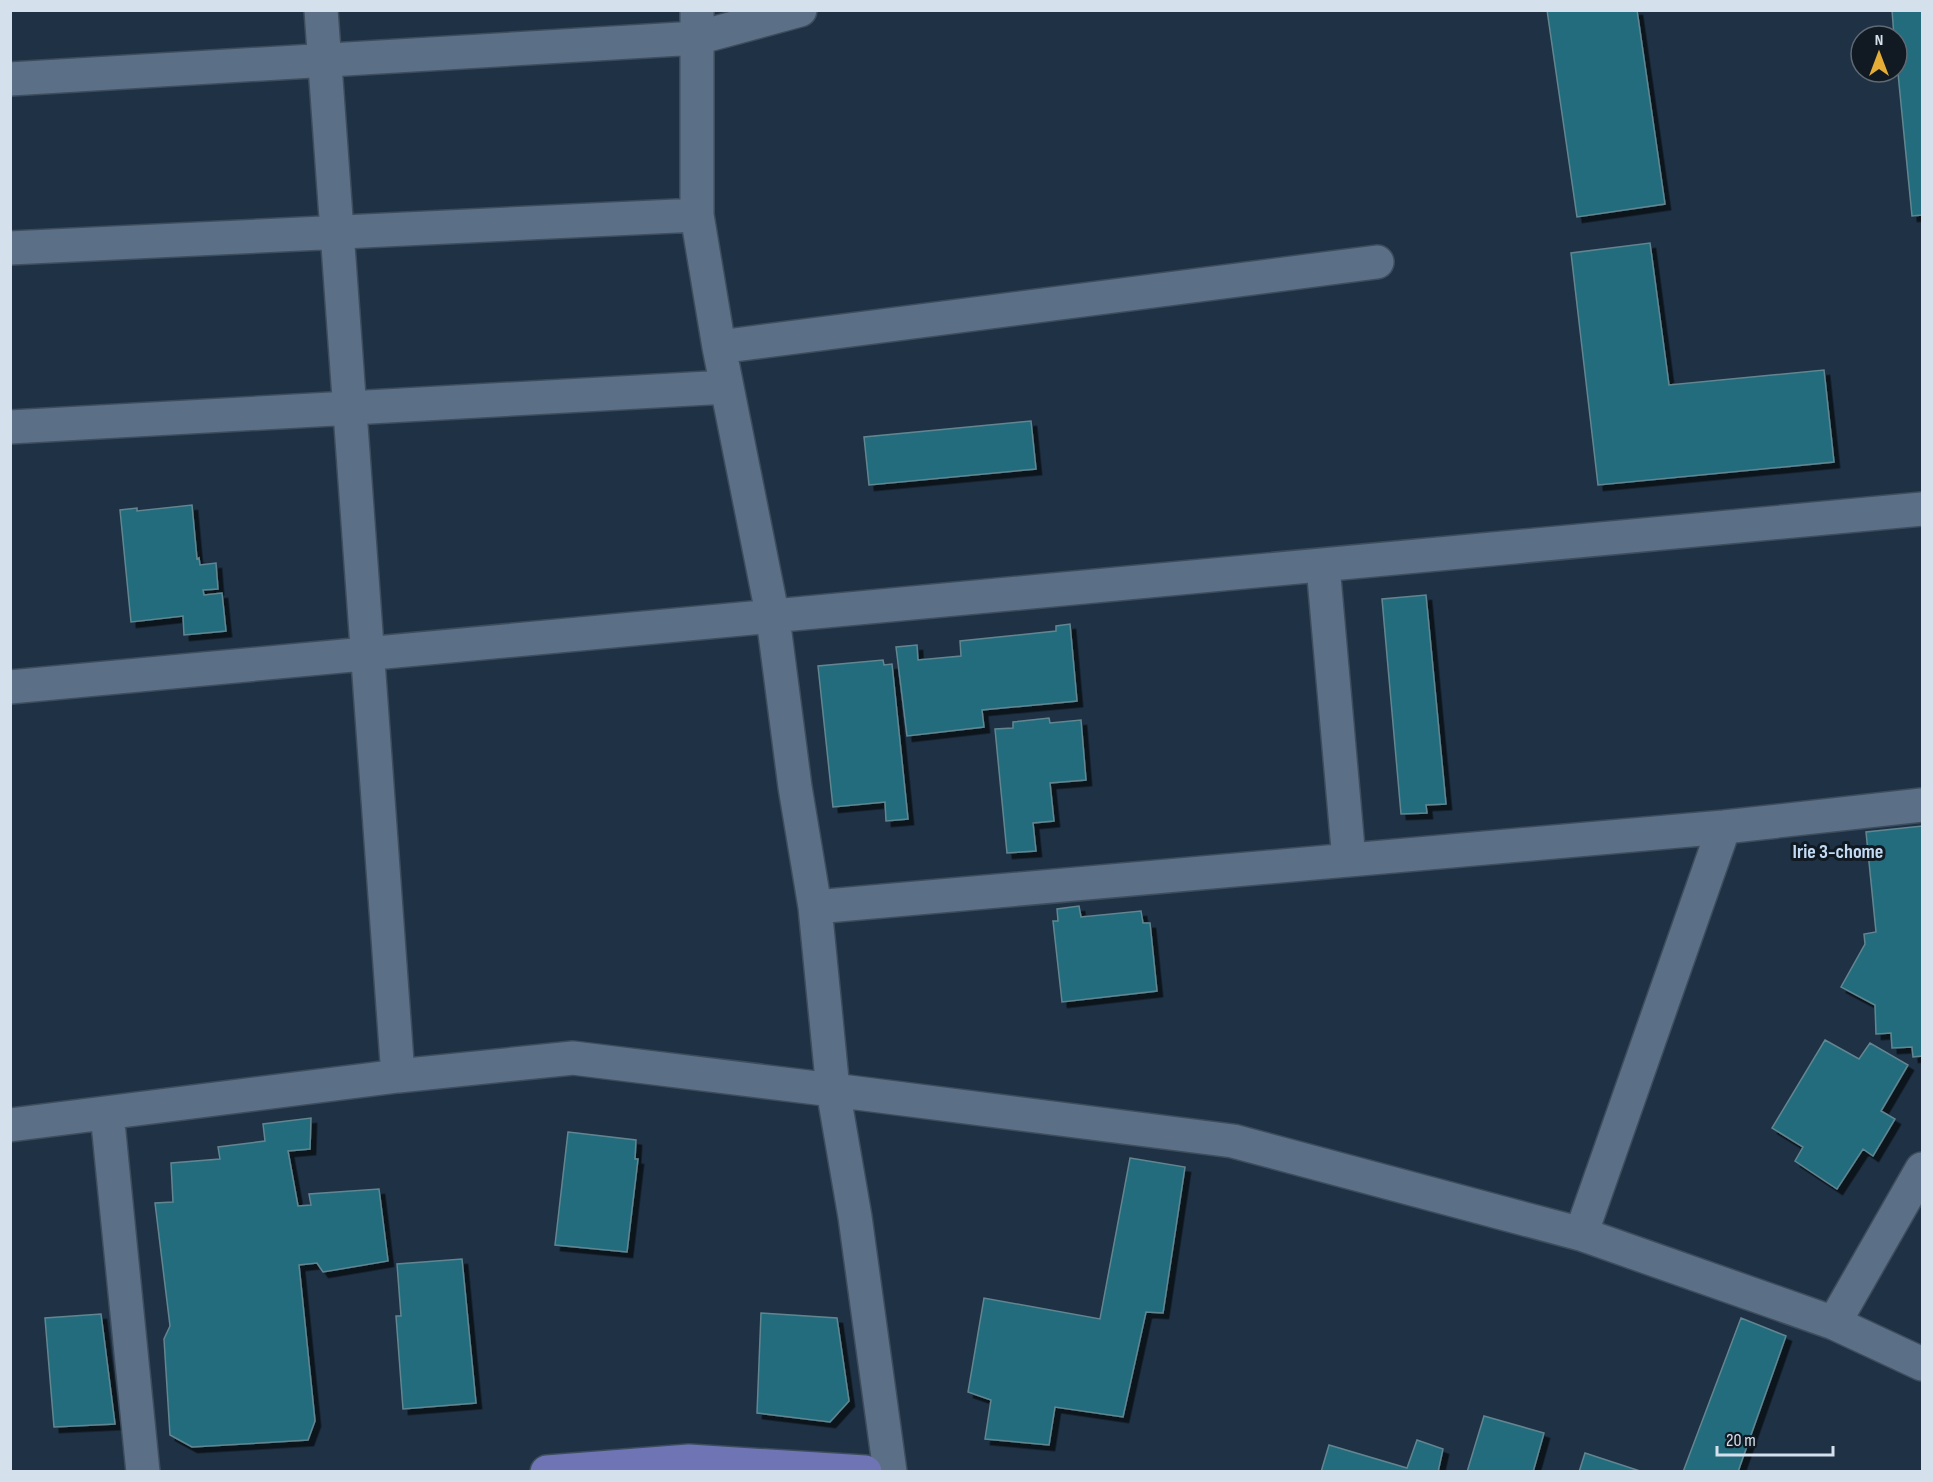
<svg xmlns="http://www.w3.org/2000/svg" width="1933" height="1482" viewBox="0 0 1933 1482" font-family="'Sofia Sans Condensed',sans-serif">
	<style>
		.building { fill: #216c7e; stroke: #628690; stroke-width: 1.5; filter: url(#shadow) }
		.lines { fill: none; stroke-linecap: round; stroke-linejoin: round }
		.street-casing { stroke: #3d4d5d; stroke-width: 36 }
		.primary-casing { stroke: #3d4d5d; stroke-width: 36 }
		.street { stroke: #5b7086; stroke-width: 33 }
		.primary { stroke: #6f74b5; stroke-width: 33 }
		.labels { text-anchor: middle; stroke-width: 6; stroke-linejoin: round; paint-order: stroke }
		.neighbourhood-label { font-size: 20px; font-weight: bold; fill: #c3daf3; stroke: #111922 }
	</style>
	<defs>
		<filter id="shadow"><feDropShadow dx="5.5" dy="5.5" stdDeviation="0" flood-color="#0009"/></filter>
	</defs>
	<rect width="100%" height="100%" fill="#1f3145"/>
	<path class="building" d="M 1547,10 L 1637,10 L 1665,204 L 1577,217 Z
		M 1892,10 L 1922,10 L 1922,215 L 1912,216 L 1897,63 L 1897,36 L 1894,36 Z
		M 1650,243 L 1669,385 L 1824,370 L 1834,462 L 1598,485 L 1571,253 Z
		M 1031,421 L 1036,469 L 869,485 L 864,437 Z
		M 192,505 L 197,559 L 199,558 L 200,565 L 216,563 L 218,589 L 203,590 L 204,595 L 222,593 L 226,631 L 184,635 L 183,616 L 131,622 L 120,510 L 137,508 L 137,511 Z
		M 1426,595 L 1446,804 L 1426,805 L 1427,813 L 1401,814 L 1382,599 Z
		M 1070,624 L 1077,701 L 982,710 L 984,727 L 907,736 L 896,647 L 917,645 L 918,660 L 961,656 L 960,641 L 1056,631 L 1056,626 Z
		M 883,660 L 884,665 L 892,664 L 908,819 L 886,821 L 885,802 L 833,807 L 818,666 Z
		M 1049,718 L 1050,723 L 1081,720 L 1086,780 L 1050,783 L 1054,821 L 1033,823 L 1036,851 L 1007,853 L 995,729 L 1013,728 L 1013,722 Z
		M 1922,826 L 1922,1056 L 1913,1057 L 1912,1047 L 1892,1048 L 1891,1033 L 1876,1034 L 1875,1005 L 1841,987 L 1865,944 L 1864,934 L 1876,932 L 1866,832 Z
		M 1079,906 L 1081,917 L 1141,911 L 1143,923 L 1150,923 L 1157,991 L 1062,1002 L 1053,921 L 1058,921 L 1057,909 Z
		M 1825,1040 L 1859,1059 L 1870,1043 L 1908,1065 L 1881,1111 L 1895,1119 L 1873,1156 L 1863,1149 L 1837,1189 L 1795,1161 L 1803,1147 L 1772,1128 Z
		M 311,1118 L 310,1149 L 288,1151 L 298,1206 L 311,1205 L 309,1194 L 379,1189 L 388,1261 L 323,1272 L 317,1263 L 299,1265 L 315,1421 L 308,1440 L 192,1447 L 170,1435 L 164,1339 L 170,1326 L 155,1203 L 173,1202 L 171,1163 L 220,1159 L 218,1147 L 265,1141 L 263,1124 Z
		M 568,1132 L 636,1140 L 635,1159 L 638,1159 L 627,1252 L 555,1245 Z
		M 1130,1158 L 1185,1167 L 1163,1313 L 1146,1312 L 1123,1417 L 1055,1407 L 1049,1445 L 985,1439 L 991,1400 L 968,1392 L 984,1298 L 1100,1319 Z
		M 462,1259 L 476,1403 L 403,1409 L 396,1316 L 401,1316 L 397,1264 Z
		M 761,1313 L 837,1318 L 849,1401 L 830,1422 L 757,1413 Z
		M 101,1314 L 115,1424 L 54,1427 L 45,1318 Z
		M 1741,1318 L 1786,1336 L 1740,1466 L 1738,1472 L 1683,1472 Z
		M 1484,1416 L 1544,1433 L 1533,1472 L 1467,1472 Z
		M 1417,1440 L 1443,1449 L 1438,1472 L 1321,1472 L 1329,1445 L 1407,1468 Z
		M 1585,1453 L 1643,1472 L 1579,1472 Z"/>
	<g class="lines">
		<defs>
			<path id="street" d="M 321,10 L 398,1076
				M 697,10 L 697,215 L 719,347 L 773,618 L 795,787 L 815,907 L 833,1090 L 855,1217 L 890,1472
				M 10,79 L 697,38 L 800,10
				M 10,248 L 697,215
				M 719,347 L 1377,262
				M 10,427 L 727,387
				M 1323,566 L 1349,860
				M 10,687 L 1922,509
				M 815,907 L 1724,827 L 1922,805
				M 107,1113 L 143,1472
				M 10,1125 L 398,1076 L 573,1058 L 833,1090 L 1233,1141 L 1581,1234 L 1834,1323 L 1922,1364
				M 1581,1234 L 1724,827
				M 1834,1323 L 1922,1169"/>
			<path id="primary" d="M 547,1472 L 689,1461 L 865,1472"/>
		</defs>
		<use href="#street" class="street-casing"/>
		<use href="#primary" class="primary-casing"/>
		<use href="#street" class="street"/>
		<use href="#primary" class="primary"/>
	</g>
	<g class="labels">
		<g class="neighbourhood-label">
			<text x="1838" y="858">Irie 3-chome</text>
		</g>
	</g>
	<rect width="1933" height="1482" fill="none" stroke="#d5e0ed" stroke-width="24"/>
	<g transform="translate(1879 54)"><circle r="28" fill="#111922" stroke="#5f6973" stroke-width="1.5"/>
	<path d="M0-4.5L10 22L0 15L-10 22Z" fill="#e5ad35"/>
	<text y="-9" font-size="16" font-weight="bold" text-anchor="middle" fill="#d5e0ed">N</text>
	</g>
	<path d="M1717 1446v9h116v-9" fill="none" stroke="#d5e0ed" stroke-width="3"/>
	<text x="1726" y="1446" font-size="18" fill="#d5e0ed" stroke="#111922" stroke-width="4.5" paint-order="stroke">20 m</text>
</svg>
